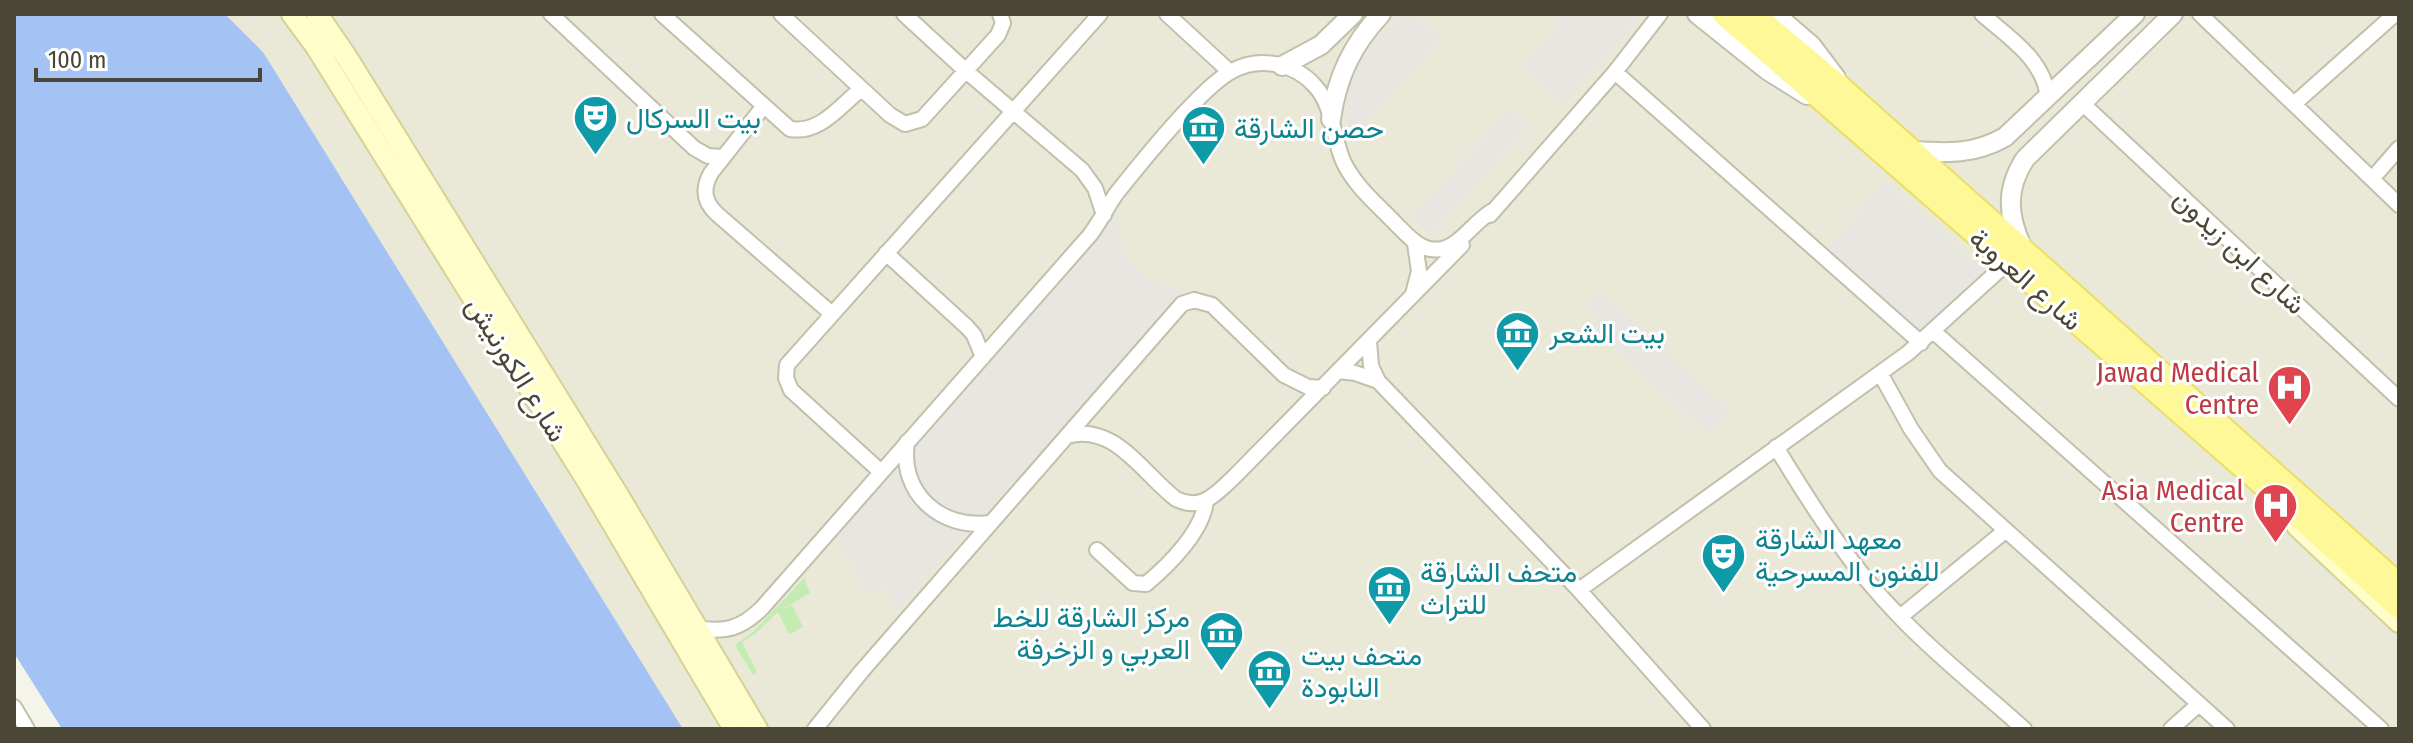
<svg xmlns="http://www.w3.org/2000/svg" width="2413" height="743" viewBox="0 0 2413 743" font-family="'Fira Sans Condensed',Vazirmatn,sans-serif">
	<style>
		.residential { fill: #eae8d7 }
		.green { fill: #c4ebb1 }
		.parking { fill: #e7e6e1 }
		.water { fill: #a4c2f4 }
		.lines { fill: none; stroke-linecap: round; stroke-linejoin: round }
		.minor-casing { stroke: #c2bfab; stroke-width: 18 }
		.tertiary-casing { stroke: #c2bfab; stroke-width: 22 }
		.secondary-casing { stroke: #d4d296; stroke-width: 24 }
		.primary-casing { stroke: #eadf63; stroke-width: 26 }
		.minor { stroke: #fff; stroke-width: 14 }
		.tertiary { stroke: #fff; stroke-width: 18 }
		.secondary { stroke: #fffeca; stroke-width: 20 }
		.primary { stroke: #fff899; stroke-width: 22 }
		.labels { text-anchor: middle; stroke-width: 6; stroke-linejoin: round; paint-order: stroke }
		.culture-label { font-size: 28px; fill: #0d838f; stroke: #fff; text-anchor: start }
		.street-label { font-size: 28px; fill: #4a4737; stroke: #fff }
		.health-label { font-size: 28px; fill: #be3a42; stroke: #fff; text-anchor: end }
	</style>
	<rect width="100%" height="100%" fill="#f5f4ea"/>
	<path class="residential" d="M 225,14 L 2399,14 L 2399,729 L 683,729 L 263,52 Z"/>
	<path class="green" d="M 804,578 L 810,593 L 781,610 L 792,605 L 803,627 L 789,634 L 778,612 L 755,634 L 742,642 L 757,672 L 753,675 L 735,645 L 754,631 Z"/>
	<path class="parking" d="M 1400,14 L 1410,14 L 1443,37 L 1353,137 L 1348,131 L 1345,108 L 1356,62 Z
		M 1549,14 L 1642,14 L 1563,105 L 1521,68 L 1559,24 Z
		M 1511,109 L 1528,126 L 1431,235 L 1411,216 Z
		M 1885,182 L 1985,272 L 1916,332 L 1827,248 Z
		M 1120,208 L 1119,237 L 1127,258 L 1149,280 L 1176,288 L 1182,294 L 896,612 L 883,586 L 868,595 L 835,537 Z
		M 1599,290 L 1731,411 L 1709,435 L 1592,328 L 1600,319 L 1585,305 Z"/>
	<path class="water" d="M 14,14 L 225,14 L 263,52 L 683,729 L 62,729 L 14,653 Z"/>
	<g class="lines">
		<defs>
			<path id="minor" d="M 551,14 L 694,148 L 708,156 L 723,157
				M 662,14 L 790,129 C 820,134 840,106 861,89
				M 781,14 L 890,115 L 905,124 L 922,119 L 998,35 L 1003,23 L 1000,14
				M 904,14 L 966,71 L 1082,170 L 1095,188 L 1104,215
				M 1167,14 L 1230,72
				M 1982,14 C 2009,38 2044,59 2048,98
				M 2200,14 L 2399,205
				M 1615,72 L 1921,343
				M 2082,103 L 2399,399
				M 2294,104 L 2395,14
				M 763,107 L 711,173 C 702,189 704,202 717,214 L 832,314
				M 2372,179 L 2399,148
				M 1490,215 L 1615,72 L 1660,14
				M 886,253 L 967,327 L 974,335 L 983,357
				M 1413,294 L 1419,271 L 1415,244
				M 1933,331 L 2381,729
				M 1369,341 L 1371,366 L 1378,381 L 1579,590 L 1703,729
				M 1339,371 L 1355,373 L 1378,381
				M 1880,373 L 1911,429 L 1940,471 L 2227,729
				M 1067,436 C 1114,422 1142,473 1176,499 C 1202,512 1217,493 1235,476 L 1462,245
				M 907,442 C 899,493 941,530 990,523
				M 1776,447 C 1813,508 1850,566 1900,617 C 1938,657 1982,691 2024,729
				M 881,472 L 791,390 L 786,378 L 787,365 L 1100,14
				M 1097,550 L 1133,583 L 1146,584 C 1169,565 1203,531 1206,501
				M 1579,590 L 1908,353 L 2007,263
				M 1900,617 L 2005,531
				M 695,628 C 724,633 741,629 762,608 L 1090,235 C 1100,222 1107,207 1116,194 C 1140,164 1201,87 1232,71 C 1259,56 1295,63 1315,86 C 1335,108 1332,140 1345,165 C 1357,188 1379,206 1396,224 C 1409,237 1422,253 1442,249 C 1460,246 1476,219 1494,210
				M 14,707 L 27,729
				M 815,729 L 861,672 L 1182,304 L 1194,300 L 1212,305 L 1284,375 L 1308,387 L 1323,388
				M 2171,729 L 2199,704"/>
			<path id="tertiary" d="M 1697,14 L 1767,70 L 1807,95
				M 1775,14 L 1811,45 L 1836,78
				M 1282,66 L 1321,45 L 1353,14
				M 1331,119 C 1337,77 1352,45 1381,14
				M 1912,151 C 1946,153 1974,155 2005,137 L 2135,14
				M 2022,247 C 2008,216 2005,190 2025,159 L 2173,14"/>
			<path id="secondary" d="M 292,14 L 315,45 L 588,482 L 734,729
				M 317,14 L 346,56 L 618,495 L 757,729
				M 2297,526 L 2399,622"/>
			<path id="primary" d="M 1724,14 L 2274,494 L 2399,607
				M 1753,14 L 1841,88 L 2399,585"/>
		</defs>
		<use href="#minor" class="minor-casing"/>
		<use href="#tertiary" class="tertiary-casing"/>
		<use href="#secondary" class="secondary-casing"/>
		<use href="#primary" class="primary-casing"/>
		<use href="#minor" class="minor"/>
		<use href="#tertiary" class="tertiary"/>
		<use href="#secondary" class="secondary"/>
		<use href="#primary" class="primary"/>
	</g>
	<defs>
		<symbol id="theatre-pin" viewBox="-11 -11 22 30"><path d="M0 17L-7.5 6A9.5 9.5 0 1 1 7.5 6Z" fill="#0f9aa8" stroke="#fff"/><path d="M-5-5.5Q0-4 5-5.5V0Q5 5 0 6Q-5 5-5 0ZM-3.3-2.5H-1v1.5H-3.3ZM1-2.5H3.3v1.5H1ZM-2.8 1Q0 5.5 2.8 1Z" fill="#fff"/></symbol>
		<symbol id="museum-pin" viewBox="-11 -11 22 30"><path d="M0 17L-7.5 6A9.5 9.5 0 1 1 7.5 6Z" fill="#0f9aa8" stroke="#fff"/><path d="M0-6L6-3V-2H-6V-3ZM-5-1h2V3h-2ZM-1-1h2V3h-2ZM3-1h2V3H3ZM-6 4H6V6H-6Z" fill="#fff"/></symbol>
		<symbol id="hospital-pin" viewBox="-11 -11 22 30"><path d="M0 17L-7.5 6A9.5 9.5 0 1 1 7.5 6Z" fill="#e0444e" stroke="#fff"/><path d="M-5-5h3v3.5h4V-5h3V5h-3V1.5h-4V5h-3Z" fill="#fff"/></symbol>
	</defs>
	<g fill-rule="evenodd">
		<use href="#theatre-pin" x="570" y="92" width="51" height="69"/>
		<use href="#museum-pin" x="1178" y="102" width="51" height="69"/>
		<use href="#museum-pin" x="1492" y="308" width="51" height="69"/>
		<use href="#hospital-pin" x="2264" y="362" width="51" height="69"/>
		<use href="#hospital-pin" x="2250" y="480" width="51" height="69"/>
		<use href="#theatre-pin" x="1698" y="530" width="51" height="69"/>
		<use href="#museum-pin" x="1364" y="562" width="51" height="69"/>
		<use href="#museum-pin" x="1196" y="608" width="51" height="69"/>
		<use href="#museum-pin" x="1244" y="646" width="51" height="69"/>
	</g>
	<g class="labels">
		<g class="culture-label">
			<text x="626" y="128">بيت السركال</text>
			<text x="1234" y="138">حصن الشارقة</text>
			<text x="1549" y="343">بيت الشعر</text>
			<text x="1755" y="549">معهد الشارقة<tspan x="1755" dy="32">للفنون المسرحية</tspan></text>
			<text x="1420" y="582">متحف الشارقة<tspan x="1420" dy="32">للتراث</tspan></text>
			<text x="1190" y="627" text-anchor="end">مركز الشارقة للخط<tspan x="1190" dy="32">العربي و الزخرفة</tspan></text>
			<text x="1301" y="665">متحف بيت<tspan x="1301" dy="32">النابودة</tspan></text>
		</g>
		<g class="street-label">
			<text transform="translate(2240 251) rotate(43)" y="10">شارع ابن زيدون</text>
			<text transform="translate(2026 279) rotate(41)" y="10">شارع العروبة</text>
			<text transform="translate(517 369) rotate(58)" y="10">شارع الكورنيش</text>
		</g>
		<g class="health-label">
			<text x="2259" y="382">Jawad Medical<tspan x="2259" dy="32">Centre</tspan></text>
			<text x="2244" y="500">Asia Medical<tspan x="2244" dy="32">Centre</tspan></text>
		</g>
	</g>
	<rect width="2413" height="743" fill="none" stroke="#4a4737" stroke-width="32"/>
	<path d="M36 68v12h224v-12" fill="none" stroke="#4a4737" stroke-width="4"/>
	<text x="48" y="68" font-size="24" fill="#4a4737" stroke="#ffffff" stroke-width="6" paint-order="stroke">100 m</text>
</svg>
